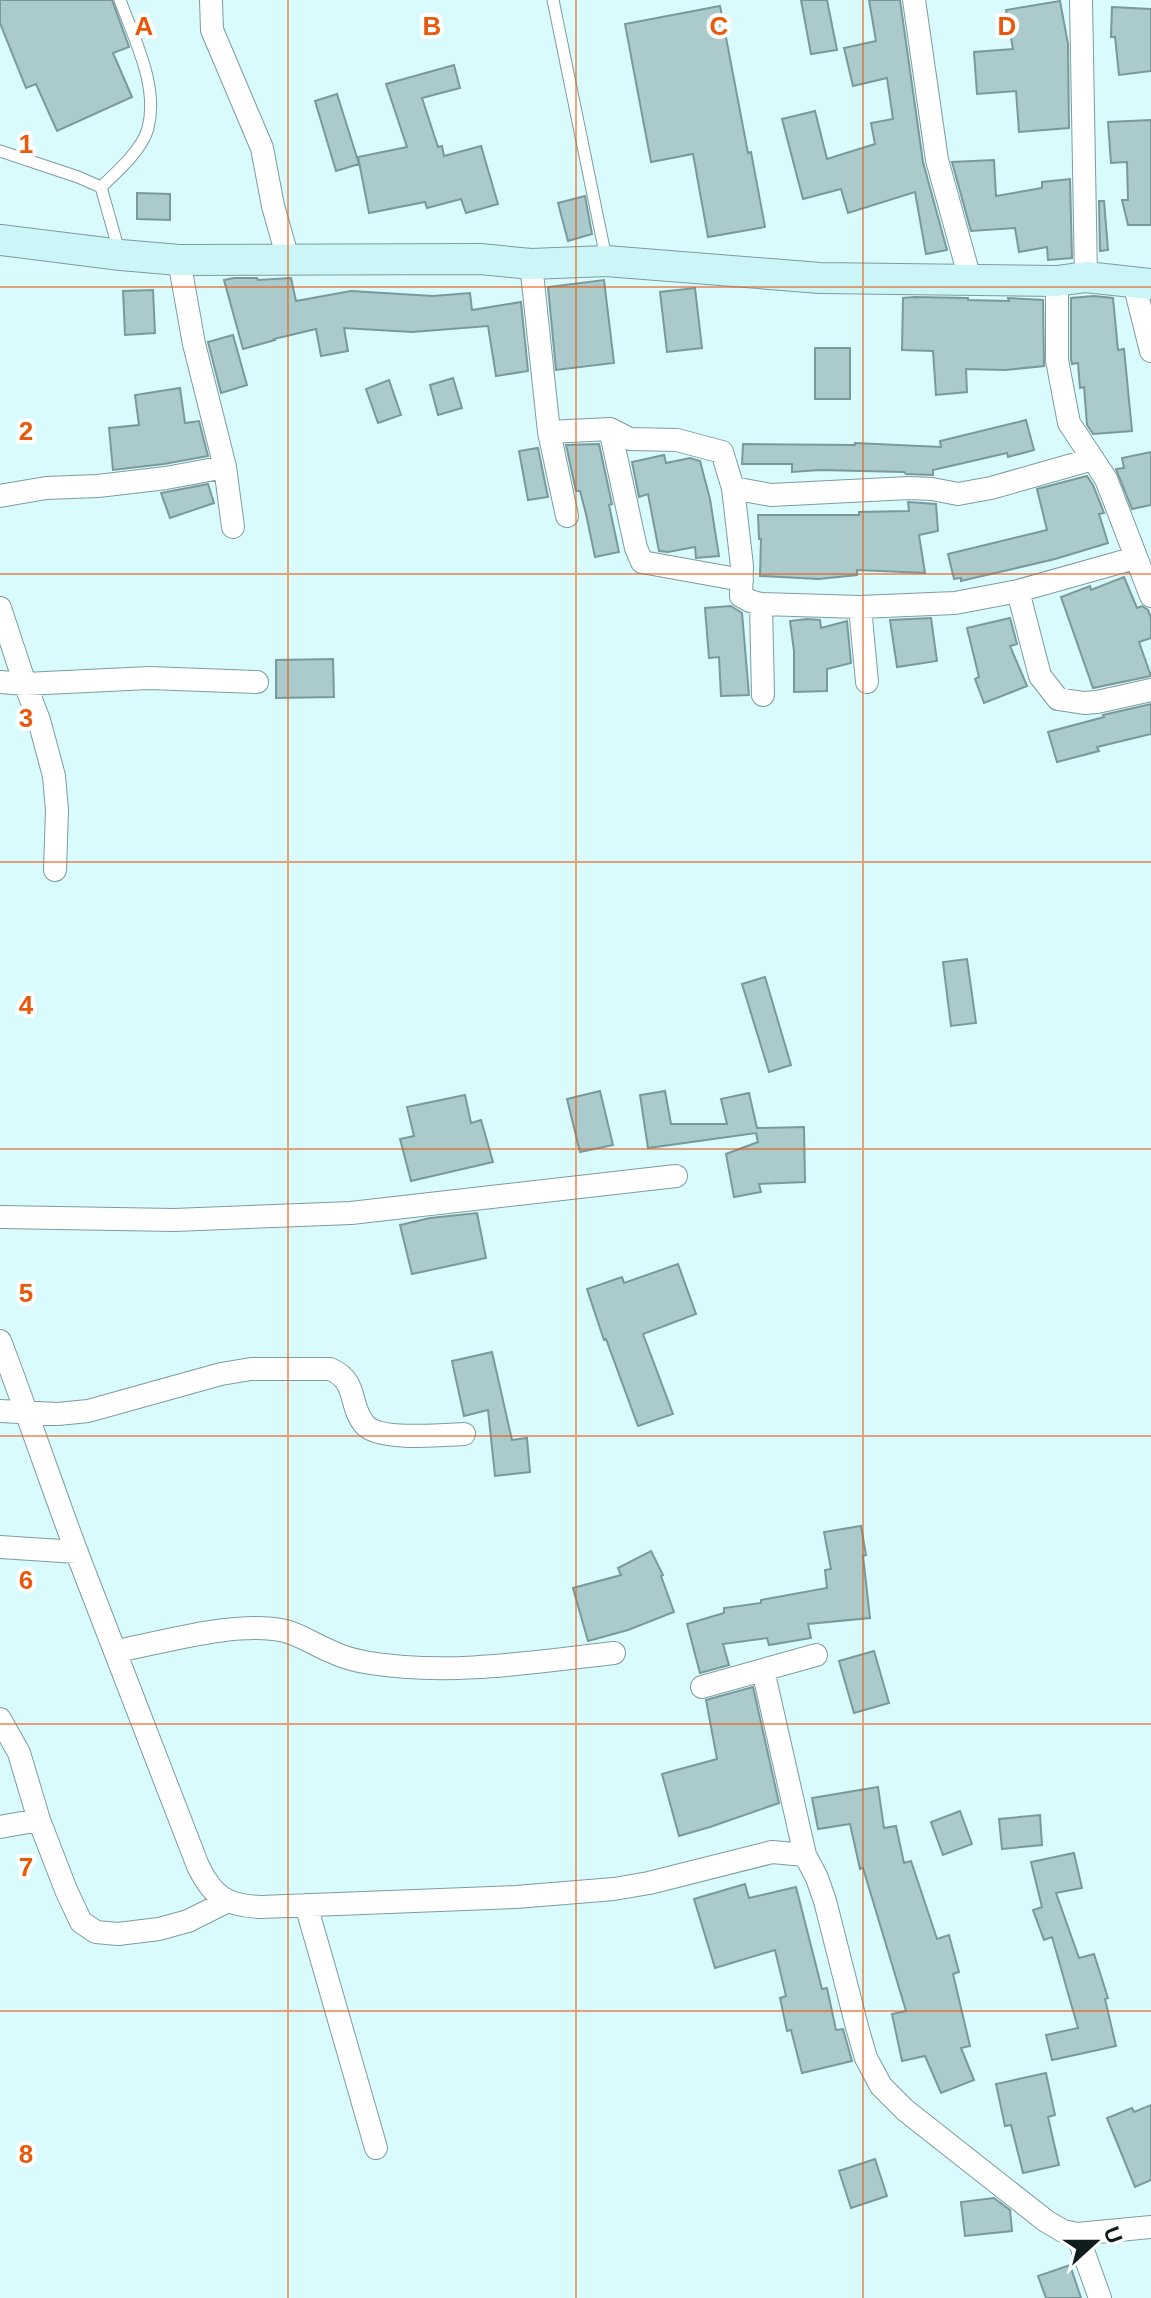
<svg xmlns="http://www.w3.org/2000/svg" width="1151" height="2298" viewBox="0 0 1151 2298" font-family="Helvetica,sans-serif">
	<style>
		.building { fill: #aacacc; stroke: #7a999b; stroke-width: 2 }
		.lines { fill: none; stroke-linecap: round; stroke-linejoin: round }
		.lane-casing { stroke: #7d9c9e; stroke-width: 13 }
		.street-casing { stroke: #7d9c9e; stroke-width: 24 }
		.secondary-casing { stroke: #7d9c9e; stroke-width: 32 }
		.lane { stroke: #fff; stroke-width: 11 }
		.street { stroke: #fff; stroke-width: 22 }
		.secondary { stroke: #cbf5f7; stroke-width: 30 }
		.grid { fill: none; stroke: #e8590c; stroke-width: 2; stroke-opacity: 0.55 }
		.grid-label { font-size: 26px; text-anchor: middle; font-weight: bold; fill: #e8590c; stroke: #fff; stroke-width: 8; stroke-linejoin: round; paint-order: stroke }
	</style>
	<rect width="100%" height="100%" fill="#d9fbfd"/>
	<path class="building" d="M 0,0 L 112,0 L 129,47 L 113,53 L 132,97 L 57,131 L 36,84 L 26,88 L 0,23 Z
		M 801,0 L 827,0 L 837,50 L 811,54 Z
		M 869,0 L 900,0 L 923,162 L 947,250 L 926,254 L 915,192 L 848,213 L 841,189 L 803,199 L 782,119 L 815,111 L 827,159 L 875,144 L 871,123 L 893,119 L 887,78 L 853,86 L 844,48 L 876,41 Z
		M 1060,1 L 1068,44 L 1069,128 L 1019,132 L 1016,91 L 977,94 L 974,52 L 1013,49 L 1006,10 Z
		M 720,6 L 748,153 L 751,152 L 765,227 L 708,237 L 693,154 L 651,162 L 625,24 Z
		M 1112,7 L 1151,9 L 1151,71 L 1119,75 L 1115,37 L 1111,37 Z
		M 454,65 L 460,88 L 422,98 L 438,147 L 442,146 L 444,156 L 481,146 L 498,204 L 466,213 L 461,199 L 427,208 L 425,202 L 369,213 L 358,157 L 407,147 L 386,84 Z
		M 337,94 L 359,164 L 336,171 L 315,101 Z
		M 1151,120 L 1151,225 L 1128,225 L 1122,200 L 1128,200 L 1127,162 L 1111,163 L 1108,122 Z
		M 994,160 L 996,196 L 1042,188 L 1042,182 L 1070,179 L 1072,258 L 1048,260 L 1047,247 L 1019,252 L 1015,228 L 971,231 L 952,162 Z
		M 137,193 L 170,194 L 170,220 L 137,219 Z
		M 585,196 L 592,234 L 568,241 L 558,203 Z
		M 1099,201 L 1104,201 L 1108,250 L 1100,251 Z
		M 234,278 L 257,278 L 258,280 L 291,278 L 296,301 L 351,291 L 433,296 L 470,293 L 472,310 L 521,302 L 528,371 L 496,376 L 488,326 L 412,332 L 344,328 L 348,351 L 321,356 L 316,329 L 274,339 L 275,340 L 243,349 L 224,280 Z
		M 604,280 L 614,363 L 556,370 L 548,287 Z
		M 695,288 L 702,348 L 667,352 L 660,292 Z
		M 153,290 L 155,333 L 125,335 L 123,291 Z
		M 1094,296 L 1113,298 L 1118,350 L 1124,349 L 1132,431 L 1093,434 L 1087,425 L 1084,387 L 1080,388 L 1078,363 L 1072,364 L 1071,359 L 1071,298 Z
		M 915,297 L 968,298 L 968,300 L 1009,301 L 1008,298 L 1043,300 L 1044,366 L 1005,370 L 966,369 L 967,392 L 936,395 L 933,351 L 902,350 L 903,298 Z
		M 233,335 L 247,385 L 221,393 L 208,342 Z
		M 815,348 L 850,348 L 850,399 L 815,399 Z
		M 453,378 L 462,408 L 438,415 L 430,385 Z
		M 389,380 L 401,415 L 378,423 L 366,389 Z
		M 180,388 L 185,423 L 199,421 L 208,456 L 164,464 L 113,470 L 109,428 L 139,425 L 135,395 Z
		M 1026,420 L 1034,450 L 1008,457 L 1007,453 L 933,470 L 933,475 L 906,474 L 904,472 L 820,470 L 792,472 L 792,464 L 742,464 L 743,444 L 855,445 L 855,443 L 941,447 L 940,441 Z
		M 599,444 L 612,504 L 609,505 L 619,552 L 595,557 L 586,514 L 580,491 L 576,491 L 566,445 Z
		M 538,448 L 548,497 L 528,500 L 519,451 Z
		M 1151,452 L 1151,505 L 1132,509 L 1116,469 L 1124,468 L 1122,458 Z
		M 664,455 L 666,463 L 690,458 L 700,461 L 710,499 L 719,556 L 696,558 L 695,547 L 668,552 L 659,551 L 648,494 L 639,497 L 632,462 Z
		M 1087,476 L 1093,485 L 1104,513 L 1099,514 L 1108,543 L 1055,559 L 961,581 L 961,578 L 954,579 L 948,554 L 1047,530 L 1037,489 Z
		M 208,484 L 214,503 L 170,518 L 161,493 Z
		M 908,502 L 936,504 L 938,531 L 919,535 L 925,573 L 857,570 L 857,575 L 819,579 L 760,576 L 761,539 L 759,539 L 758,515 L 859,515 L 859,512 L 909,511 Z
		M 1124,577 L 1137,608 L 1142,606 L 1148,610 L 1151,618 L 1151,638 L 1139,642 L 1151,676 L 1093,688 L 1061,597 L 1090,586 L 1091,590 Z
		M 731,606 L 742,613 L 749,695 L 721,696 L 719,657 L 709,658 L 705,608 Z
		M 931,618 L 937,661 L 897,667 L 890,620 Z
		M 1010,618 L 1017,644 L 1010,646 L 1027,686 L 984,703 L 975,679 L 979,677 L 967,628 Z
		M 807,619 L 820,620 L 821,628 L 847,621 L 851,663 L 827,669 L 827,691 L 794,692 L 794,651 L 790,621 Z
		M 333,659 L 334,697 L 276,698 L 276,660 Z
		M 1151,704 L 1151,734 L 1097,747 L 1099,751 L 1057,762 L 1048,732 L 1104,717 L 1103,715 Z
		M 967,959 L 976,1023 L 951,1026 L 943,962 Z
		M 765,977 L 791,1065 L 769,1072 L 742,984 Z
		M 600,1091 L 613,1145 L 580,1152 L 567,1099 Z
		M 665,1091 L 671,1124 L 727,1124 L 721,1099 L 749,1093 L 757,1128 L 804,1127 L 805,1182 L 759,1184 L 761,1192 L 734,1197 L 726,1154 L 758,1142 L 756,1133 L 648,1148 L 640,1095 Z
		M 465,1095 L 471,1123 L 481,1120 L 493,1162 L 411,1181 L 400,1139 L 414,1136 L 407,1107 Z
		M 477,1213 L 486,1258 L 412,1274 L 400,1225 L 430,1218 Z
		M 678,1264 L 696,1314 L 643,1334 L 673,1414 L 638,1426 L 606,1339 L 604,1340 L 587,1289 L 622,1277 L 624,1283 Z
		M 492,1352 L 512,1440 L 527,1438 L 530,1472 L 495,1476 L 488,1410 L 464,1416 L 452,1361 Z
		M 861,1526 L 866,1555 L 863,1556 L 870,1618 L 808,1624 L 811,1638 L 769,1645 L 767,1638 L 723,1644 L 729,1665 L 700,1673 L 687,1624 L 724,1613 L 724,1608 L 761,1603 L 761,1600 L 827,1588 L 825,1570 L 831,1569 L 824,1532 Z
		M 651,1551 L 663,1575 L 661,1576 L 674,1612 L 628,1630 L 588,1641 L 573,1588 L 621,1575 L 618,1568 Z
		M 874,1651 L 889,1703 L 854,1713 L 839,1661 Z
		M 753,1687 L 779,1803 L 710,1827 L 679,1836 L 662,1774 L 717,1759 L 706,1700 Z
		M 878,1787 L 884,1828 L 896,1826 L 904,1863 L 911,1861 L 937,1939 L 949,1935 L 959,1972 L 953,1974 L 970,2046 L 961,2048 L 974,2080 L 941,2093 L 925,2056 L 902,2061 L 892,2014 L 906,2011 L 863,1868 L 860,1869 L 850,1824 L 818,1829 L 812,1798 Z
		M 960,1811 L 972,1844 L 943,1855 L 931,1822 Z
		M 1040,1815 L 1042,1845 L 1002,1849 L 999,1819 Z
		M 1074,1853 L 1082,1888 L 1056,1893 L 1079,1958 L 1094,1954 L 1108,1998 L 1105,1999 L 1116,2046 L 1052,2060 L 1046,2035 L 1078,2028 L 1052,1937 L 1044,1940 L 1033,1910 L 1042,1907 L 1031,1862 Z
		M 745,1884 L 749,1898 L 796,1887 L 822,1989 L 827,1988 L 836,2030 L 843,2029 L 852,2061 L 802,2073 L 791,2030 L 787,2031 L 780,1998 L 786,1996 L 775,1950 L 715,1968 L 694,1899 Z
		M 1046,2073 L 1055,2115 L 1048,2117 L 1059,2165 L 1023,2173 L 1011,2125 L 1005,2126 L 996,2084 Z
		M 1151,2105 L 1151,2180 L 1135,2187 L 1107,2118 L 1132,2108 L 1134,2112 Z
		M 875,2159 L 887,2196 L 851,2208 L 839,2171 Z
		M 994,2198 L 1010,2210 L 1012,2231 L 965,2236 L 961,2202 Z
		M 1070,2265 L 1081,2298 L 1046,2298 L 1038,2276 Z"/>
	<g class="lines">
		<defs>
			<path id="lane" d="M 553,0 L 606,258
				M 0,151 L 78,177 L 101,187 L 119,251
				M 101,187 C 116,173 143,149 148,128 C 159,86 134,39 120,0"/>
			<path id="street" d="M 211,0 L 212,30 L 262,148 L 273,206 L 288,259
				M 914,0 L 937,160 L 970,279
				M 1081,0 L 1086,277
				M 179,260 L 194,344 L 225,467 L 233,527
				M 531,264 L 549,432 L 610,429 L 630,439 L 677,440 L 722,452 L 733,488 L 771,495 L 909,488 L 932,489 L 958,494 L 991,488 L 1093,459
				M 1057,281 L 1057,360 L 1069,423 L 1106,479 L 1151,596
				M 1134,283 L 1151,351
				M 610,429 L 636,548 L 642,562 L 742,580
				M 549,432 L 567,516
				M 733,488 L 742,566 L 741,596 L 750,601 L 761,604 L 860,607 L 955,603 L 1018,591 L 1135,558
				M 0,496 L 46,488 L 98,486 L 166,478 L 225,467
				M 1018,591 L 1040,676 L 1058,699 L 1084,703 L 1097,702 L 1151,690
				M 761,604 L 763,695
				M 860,607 L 867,682
				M 0,608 L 25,684 L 39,720 L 54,776 L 57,810 L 55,870
				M 0,682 L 25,684 L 149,678 L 257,682
				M 0,1217 L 174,1220 L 351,1213 L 676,1176
				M 0,1341 C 27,1412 51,1483 77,1553 C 117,1658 158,1762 198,1866 C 213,1897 227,1906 261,1907 L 516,1897 L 614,1889 L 649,1883 L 772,1852 L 805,1855
				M 0,1411 L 58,1414 L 88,1411 L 221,1374 L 251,1369 L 330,1369 C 359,1381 348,1406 365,1425 C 379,1441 443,1435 464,1434
				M 0,1547 L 77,1552
				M 117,1651 C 165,1642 238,1620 285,1631 C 301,1635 315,1645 330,1651 C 342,1657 357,1661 370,1663 C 450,1676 534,1662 614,1653
				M 763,1670 L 805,1855 L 817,1878 L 825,1901 L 857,2027 L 866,2058 L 881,2086 L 905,2110 L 1046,2221 L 1063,2231 L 1077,2234 L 1151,2227
				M 702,1687 L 816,1655
				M 0,1719 L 19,1753 L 39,1820 L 66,1890 L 81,1922 L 96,1932 L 118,1934 L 159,1929 L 188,1921 L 228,1901
				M 0,1827 L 39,1820
				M 306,1905 L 376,2148
				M 1077,2234 L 1100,2298"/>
			<path id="secondary" d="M 0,240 L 121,255 L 179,260 L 480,259 L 531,264 L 606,261 L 820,278 L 1057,281 L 1086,277 L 1151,284"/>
		</defs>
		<use href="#lane" class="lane-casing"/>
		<use href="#street" class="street-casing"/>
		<use href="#secondary" class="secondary-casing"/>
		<use href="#lane" class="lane"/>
		<use href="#street" class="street"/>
		<use href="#secondary" class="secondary"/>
	</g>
	<path class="grid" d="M 288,0 L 288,2298M 576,0 L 576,2298M 863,0 L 863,2298M 0,287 L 1151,287M 0,574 L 1151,574M 0,862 L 1151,862M 0,1149 L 1151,1149M 0,1436 L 1151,1436M 0,1724 L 1151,1724M 0,2011 L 1151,2011"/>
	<g class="grid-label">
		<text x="144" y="35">A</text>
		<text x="432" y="35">B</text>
		<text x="719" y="35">C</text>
		<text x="1007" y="35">D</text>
		<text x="26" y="153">1</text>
		<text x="26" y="440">2</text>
		<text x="26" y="727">3</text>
		<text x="26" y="1014">4</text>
		<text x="26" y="1302">5</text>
		<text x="26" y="1589">6</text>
		<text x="26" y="1876">7</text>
		<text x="26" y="2163">8</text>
	</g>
	<g transform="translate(1095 2242) rotate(69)" stroke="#ffffff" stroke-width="6" paint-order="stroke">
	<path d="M0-6L14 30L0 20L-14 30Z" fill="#101d1d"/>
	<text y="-12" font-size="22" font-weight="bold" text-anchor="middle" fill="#101d1d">U</text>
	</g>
</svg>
